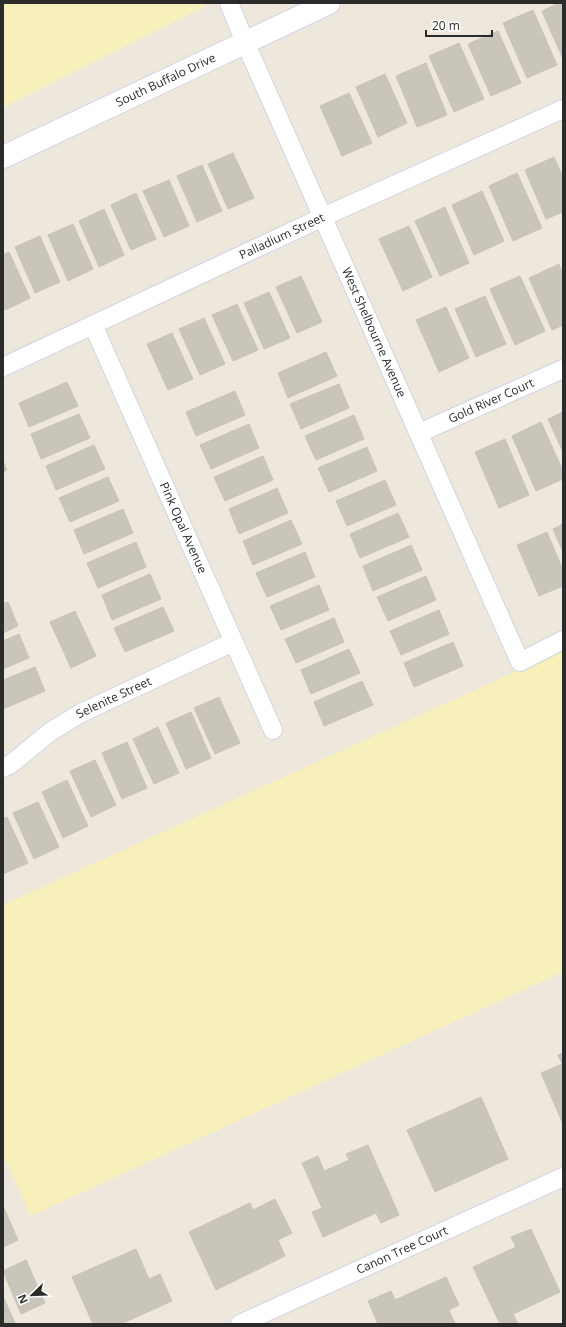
<svg xmlns="http://www.w3.org/2000/svg" width="566" height="1327" viewBox="0 0 566 1327" font-family="'Open Sans',sans-serif">
	<style>
		.sand { fill: #f7f0bb }
		.building { fill: #c9c5ba; stroke: #cac3b5 }
		.lines { fill: none; stroke-linecap: round; stroke-linejoin: round }
		.street-casing { stroke: #d0d4e5; stroke-width: 20 }
		.secondary-casing { stroke: #d0d4e5; stroke-width: 24 }
		.street { stroke: #fff; stroke-width: 18 }
		.secondary { stroke: #fff; stroke-width: 22 }
		.labels { text-anchor: middle; stroke-width: 3; stroke-linejoin: round; paint-order: stroke }
		.street-label { font-size: 12px; fill: #2b2b2b; stroke: #fff }
	</style>
	<rect width="100%" height="100%" fill="#eee7db"/>
	<path class="sand" d="M 3,3 L 204,3 L 206,6 L 3,108 Z
		M 563,650 L 563,972 L 31,1216 L 3,1155 L 3,905 Z"/>
	<path class="building" d="M 559,3 L 563,3 L 563,59 L 542,11 Z
		M 533,10 L 557,65 L 527,78 L 503,23 Z
		M 498,31 L 521,83 L 491,96 L 468,44 Z
		M 459,43 L 484,99 L 454,112 L 429,56 Z
		M 426,63 L 447,115 L 417,127 L 396,76 Z
		M 385,74 L 407,123 L 378,137 L 356,87 Z
		M 349,93 L 372,143 L 342,156 L 320,106 Z
		M 233,153 L 254,198 L 228,209 L 208,164 Z
		M 554,157 L 563,177 L 563,212 L 546,219 L 525,170 Z
		M 202,165 L 222,211 L 197,222 L 177,176 Z
		M 517,173 L 542,228 L 513,241 L 489,186 Z
		M 169,180 L 189,226 L 164,237 L 143,191 Z
		M 482,191 L 504,241 L 474,255 L 452,205 Z
		M 136,193 L 156,239 L 131,250 L 111,205 Z
		M 445,207 L 469,263 L 440,276 L 415,221 Z
		M 104,209 L 124,255 L 99,267 L 79,221 Z
		M 73,224 L 93,269 L 68,281 L 48,235 Z
		M 409,226 L 432,277 L 403,291 L 379,239 Z
		M 40,236 L 60,282 L 35,293 L 15,247 Z
		M 9,252 L 30,298 L 5,310 L 3,306 L 3,255 Z
		M 559,264 L 563,274 L 563,325 L 552,330 L 529,278 Z
		M 301,276 L 322,322 L 297,333 L 276,287 Z
		M 520,276 L 545,331 L 515,345 L 490,289 Z
		M 269,292 L 290,338 L 264,349 L 244,303 Z
		M 485,296 L 506,344 L 476,357 L 455,309 Z
		M 237,304 L 258,350 L 233,361 L 212,315 Z
		M 446,307 L 469,358 L 439,372 L 416,320 Z
		M 204,318 L 225,364 L 200,375 L 179,329 Z
		M 172,333 L 193,379 L 168,390 L 147,344 Z
		M 326,352 L 337,376 L 288,398 L 278,373 Z
		M 67,382 L 78,406 L 29,427 L 19,403 Z
		M 339,384 L 349,408 L 301,429 L 290,404 Z
		M 235,391 L 245,415 L 196,436 L 186,412 Z
		M 563,412 L 563,452 L 548,419 Z
		M 79,414 L 90,438 L 41,459 L 31,434 Z
		M 354,415 L 364,439 L 316,460 L 305,436 Z
		M 541,422 L 563,471 L 563,479 L 536,491 L 512,436 Z
		M 249,424 L 259,448 L 211,469 L 200,445 Z
		M 505,439 L 529,495 L 499,508 L 475,452 Z
		M 94,445 L 105,469 L 56,490 L 46,466 Z
		M 367,447 L 377,471 L 329,492 L 318,468 Z
		M 263,456 L 273,480 L 225,501 L 214,477 Z
		M 3,461 L 7,470 L 3,472 Z
		M 108,477 L 119,501 L 70,522 L 59,498 Z
		M 385,480 L 396,505 L 347,526 L 336,501 Z
		M 277,488 L 288,513 L 239,534 L 229,509 Z
		M 123,509 L 133,533 L 84,554 L 74,530 Z
		M 398,513 L 409,537 L 360,558 L 350,534 Z
		M 291,520 L 302,544 L 253,565 L 243,541 Z
		M 563,524 L 563,552 L 553,529 Z
		M 547,532 L 563,570 L 563,586 L 539,596 L 517,545 Z
		M 136,542 L 146,567 L 98,588 L 87,563 Z
		M 411,545 L 422,570 L 373,591 L 363,566 Z
		M 305,552 L 315,577 L 267,597 L 256,573 Z
		M 150,574 L 161,599 L 112,620 L 102,595 Z
		M 426,576 L 436,600 L 388,621 L 377,597 Z
		M 319,585 L 329,610 L 281,630 L 270,606 Z
		M 8,602 L 18,626 L 3,633 L 3,604 Z
		M 163,607 L 174,631 L 125,652 L 114,628 Z
		M 439,610 L 449,634 L 401,655 L 390,631 Z
		M 75,611 L 96,656 L 71,668 L 50,622 Z
		M 334,618 L 344,642 L 296,663 L 285,639 Z
		M 19,634 L 29,658 L 3,669 L 3,641 Z
		M 453,642 L 463,666 L 414,687 L 404,663 Z
		M 349,649 L 360,673 L 311,694 L 301,670 Z
		M 35,667 L 45,691 L 3,709 L 3,680 Z
		M 362,681 L 373,705 L 324,726 L 314,702 Z
		M 219,697 L 240,743 L 215,754 L 194,708 Z
		M 191,712 L 211,758 L 186,769 L 166,723 Z
		M 158,727 L 179,773 L 154,784 L 133,739 Z
		M 127,742 L 147,788 L 122,799 L 102,753 Z
		M 95,760 L 116,805 L 91,817 L 70,771 Z
		M 67,780 L 88,826 L 63,838 L 42,792 Z
		M 38,802 L 59,847 L 34,859 L 13,813 Z
		M 7,817 L 28,863 L 3,874 L 3,819 Z
		M 563,1053 L 563,1124 L 541,1073 L 562,1064 L 558,1055 Z
		M 481,1097 L 508,1159 L 435,1192 L 407,1130 Z
		M 368,1145 L 399,1215 L 381,1223 L 376,1213 L 323,1237 L 312,1212 L 322,1208 L 302,1163 L 318,1156 L 324,1171 L 349,1160 L 346,1154 Z
		M 275,1199 L 292,1233 L 278,1240 L 285,1256 L 216,1290 L 189,1232 L 250,1203 L 253,1210 Z
		M 3,1206 L 18,1240 L 3,1247 Z
		M 531,1229 L 560,1292 L 513,1314 L 518,1324 L 500,1324 L 473,1267 L 516,1247 L 511,1237 Z
		M 136,1249 L 149,1279 L 160,1274 L 172,1301 L 121,1324 L 93,1324 L 72,1277 Z
		M 26,1260 L 45,1303 L 21,1314 L 3,1271 Z
		M 446,1277 L 459,1305 L 449,1310 L 455,1324 L 378,1324 L 368,1301 L 391,1291 L 395,1300 Z
		M 3,1296 L 15,1323 L 13,1324 L 3,1324 Z"/>
	<g class="lines">
		<defs>
			<g id="street">
				<path id="s1" d="M 229,3 L 245,42 L 520,662 L 563,640"/>
				<path id="s2" d="M 93,325 L 273,730"/>
				<path id="s3" d="M 3,367 L 323,217 L 563,109"/>
				<path id="s4" d="M 419,433 L 563,369"/>
				<path id="s5" d="M 3,768 L 11,764 L 50,732 L 81,713 L 233,642"/>
				<path id="s6" d="M 240,1324 L 563,1177"/>
			</g>
			<g id="secondary">
				<path id="s7" d="M 3,157 L 329,3"/>
			</g>
		</defs>
		<use href="#street" class="street-casing"/>
		<use href="#secondary" class="secondary-casing"/>
		<use href="#street" class="street"/>
		<use href="#secondary" class="secondary"/>
	</g>
	<g class="labels">
		<g class="street-label">
			<text dy="4" stroke="none"><textPath href="#s7" startOffset="180">South Buffalo Drive</textPath></text>
			<text dy="4" stroke="none"><textPath href="#s3" startOffset="308">Palladium Street</textPath></text>
			<text dy="4" stroke="none"><textPath href="#s1" startOffset="360">West Shelbourne Avenue</textPath></text>
			<text dy="4" stroke="none"><textPath href="#s4" startOffset="79">Gold River Court</textPath></text>
			<text dy="4" stroke="none"><textPath href="#s2" startOffset="222">Pink Opal Avenue</textPath></text>
			<text dy="4" stroke="none"><textPath href="#s5" startOffset="132">Selenite Street</textPath></text>
			<text dy="4" stroke="none"><textPath href="#s6" startOffset="178">Canon Tree Court</textPath></text>
		</g>
	</g>
	<rect width="566" height="1327" fill="none" stroke="#2b2b2b" stroke-width="8"/>
	<g transform="translate(32 1295) rotate(247)" stroke="#ffffff" stroke-width="3" paint-order="stroke">
	<path d="M0-3L7 15L0 10L-7 15Z" fill="#2b2b2b"/>
	<text y="-6" font-size="11" font-weight="bold" text-anchor="middle" fill="#2b2b2b">N</text>
	</g>
	<path d="M426 30v6h66v-6" fill="none" stroke="#2b2b2b" stroke-width="2"/>
	<text x="432" y="30" font-size="12" fill="#2b2b2b" stroke="#ffffff" stroke-width="3" paint-order="stroke">20 m</text>
</svg>
